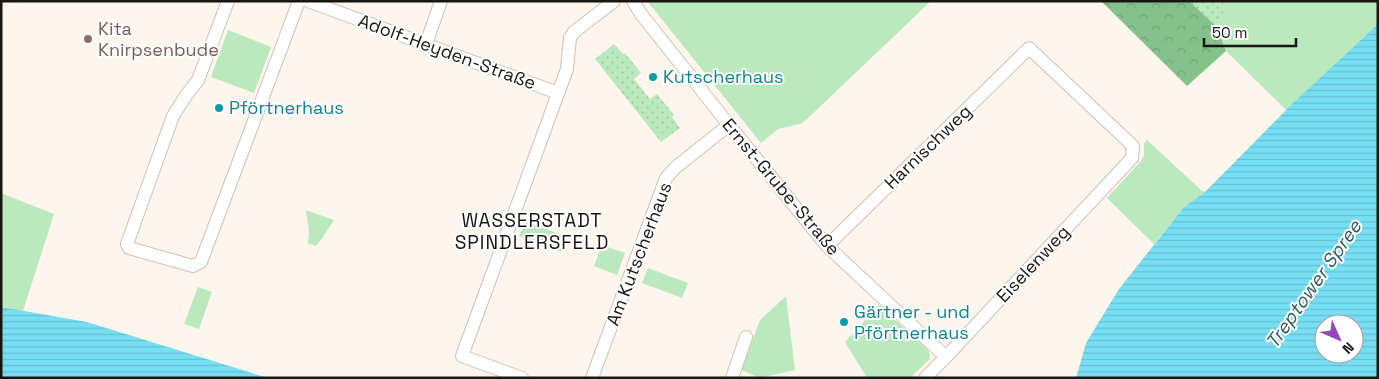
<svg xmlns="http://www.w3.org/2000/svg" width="1379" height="379" viewBox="0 0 1379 379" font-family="'Space Grotesk',sans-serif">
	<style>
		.grass { fill: url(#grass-dots) }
		.forest { fill: url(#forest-crowns) }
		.park { fill: #bbe9be }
		.water { fill: url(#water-rules); fill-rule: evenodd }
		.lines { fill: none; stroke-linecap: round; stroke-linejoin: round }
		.minor-casing { stroke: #cdc2b7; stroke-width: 14 }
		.minor { stroke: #fff; stroke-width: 12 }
		.education-dot { fill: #8d6e63; stroke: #fff; stroke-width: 2 }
		.culture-dot { fill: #0f9aa8; stroke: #fff; stroke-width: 2 }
		.labels { text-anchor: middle; stroke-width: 4; stroke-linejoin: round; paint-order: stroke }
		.education-label { font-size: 18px; fill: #785e54; stroke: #fff; text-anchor: start }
		.street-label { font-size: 18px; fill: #191511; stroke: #fff }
		.culture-label { font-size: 18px; fill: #0d838f; stroke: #fff; text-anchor: start }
		.neighbourhood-label { font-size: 19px; letter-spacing: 1px; fill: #191511; stroke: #fff }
		.water-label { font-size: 19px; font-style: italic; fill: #2c5a63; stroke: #fff }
	</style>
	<defs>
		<pattern id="grass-dots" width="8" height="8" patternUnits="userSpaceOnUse" patternTransform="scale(1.25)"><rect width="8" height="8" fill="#bbe9be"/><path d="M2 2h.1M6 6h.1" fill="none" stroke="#a0c7a2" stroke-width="1.8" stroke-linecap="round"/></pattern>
		<pattern id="forest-crowns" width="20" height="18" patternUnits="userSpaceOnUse" patternTransform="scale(1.25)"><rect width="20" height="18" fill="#85c18a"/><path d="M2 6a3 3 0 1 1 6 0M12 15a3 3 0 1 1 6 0" fill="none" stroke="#72a576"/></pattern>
		<pattern id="water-rules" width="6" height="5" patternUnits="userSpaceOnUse" patternTransform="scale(1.25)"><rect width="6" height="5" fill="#77dff4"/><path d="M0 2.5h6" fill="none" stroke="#66bed0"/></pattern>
	</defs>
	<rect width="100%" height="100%" fill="#fef5ec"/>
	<path class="grass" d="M 1189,1 L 1229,1 L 1217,27 Z
		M 614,44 L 623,54 L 625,53 L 641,73 L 634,79 L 650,99 L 657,94 L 674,115 L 672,117 L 680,128 L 661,142 L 595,59 Z"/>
	<path class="forest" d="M 1101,1 L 1189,1 L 1217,27 L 1226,51 L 1187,86 Z"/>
	<path class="park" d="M 647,1 L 931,1 L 806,120 L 800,124 L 778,129 L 761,143 Z
		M 1229,1 L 1378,1 L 1378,24 L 1286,110 L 1226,51 L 1217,27 Z
		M 228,30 L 271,47 L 254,93 L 211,77 Z
		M 1147,140 L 1201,190 L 1205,192 L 1184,207 L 1154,244 L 1107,198 L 1141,161 L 1144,155 L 1144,144 Z
		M 1,193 L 54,214 L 23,311 L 1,307 Z
		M 306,210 L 334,220 L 323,237 L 316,246 L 308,243 L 309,232 Z
		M 525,221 L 567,237 L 561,252 L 519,236 Z
		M 602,245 L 625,253 L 617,275 L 594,266 Z
		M 648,268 L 688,283 L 682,298 L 642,283 Z
		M 198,287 L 212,292 L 199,329 L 184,324 Z
		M 786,296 L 795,370 L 760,378 L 741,370 L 760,320 Z
		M 879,305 L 929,351 L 930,359 L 910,378 L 867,378 L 845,342 Z"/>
	<path class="water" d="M 1378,24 L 1378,378 L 1076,378 L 1086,343 L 1119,289 L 1184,207 L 1205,192 L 1292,104 ZM 1324,324 L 1354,324 L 1354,354 L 1324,354 Z
		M 1,307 L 87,322 L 268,378 L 1,378 Z"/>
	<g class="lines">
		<defs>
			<path id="minor" d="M 228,1 L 198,80 L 185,97 L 173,116 L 127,244 L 129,248 L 193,266 L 201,262 L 299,1
				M 308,1 L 558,93
				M 633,1 L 641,14 L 729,125 L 827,246 L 946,357
				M 426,44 L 441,1
				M 827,246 L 1029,48 L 1133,146 L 1132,158 L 946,357 L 925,378
				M 522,378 L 462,356 L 567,69 L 570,38 L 574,32 L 614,1
				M 592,378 L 666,178 L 676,167 L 729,125
				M 732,378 L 746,337"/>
		</defs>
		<use href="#minor" class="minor-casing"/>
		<use href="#minor" class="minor"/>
	</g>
	<circle class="education-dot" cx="88" cy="39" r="5"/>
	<g class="culture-dot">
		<circle cx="653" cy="77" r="5"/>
		<circle cx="219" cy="108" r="5"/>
		<circle cx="844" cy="322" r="5"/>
	</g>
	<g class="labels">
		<g class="education-label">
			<text x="98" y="35">Kita<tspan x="98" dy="21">Knirpsenbude</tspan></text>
		</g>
		<g class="street-label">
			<text transform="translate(447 52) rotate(20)" y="6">Adolf-Heyden-Straße</text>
			<text transform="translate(928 147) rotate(-44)" y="6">Harnischweg</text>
			<text transform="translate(781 187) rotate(50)" y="6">Ernst-Grube-Straße</text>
			<text transform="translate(639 254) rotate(-69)" y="6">Am Kutscherhaus</text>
			<text transform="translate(1033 264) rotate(-47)" y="6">Eiselenweg</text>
		</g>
		<g class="culture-label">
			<text x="663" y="83">Kutscherhaus</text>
			<text x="229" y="114">Pförtnerhaus</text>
			<text x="854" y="318">Gärtner - und<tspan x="854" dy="21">Pförtnerhaus</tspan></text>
		</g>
		<g class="neighbourhood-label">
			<text x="532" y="227">WASSERSTADT<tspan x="532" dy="22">SPINDLERSFELD</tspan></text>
		</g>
		<g class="water-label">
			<text transform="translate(1313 284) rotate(-55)" y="7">Treptower Spree</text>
		</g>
	</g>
	<rect width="1379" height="379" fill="none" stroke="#191511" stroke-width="5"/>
	<g transform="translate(1339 339) rotate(135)"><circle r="24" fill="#ffffff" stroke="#a3a1a0"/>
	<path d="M0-4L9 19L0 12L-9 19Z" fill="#9447b8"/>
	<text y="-8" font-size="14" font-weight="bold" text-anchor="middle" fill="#191511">N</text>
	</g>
	<path d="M1204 38v8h92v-8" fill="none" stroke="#191511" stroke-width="2.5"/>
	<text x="1212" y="38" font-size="15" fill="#191511" stroke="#ffffff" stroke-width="4" paint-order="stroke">50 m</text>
</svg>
